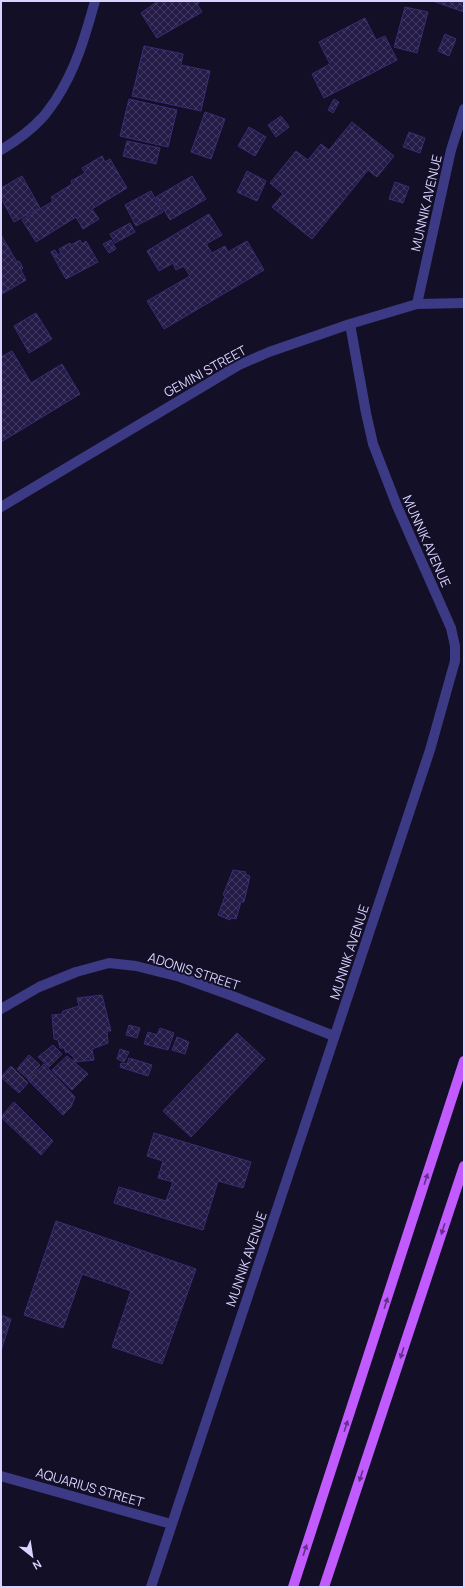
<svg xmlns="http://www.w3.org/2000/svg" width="465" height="1588" viewBox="0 0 465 1588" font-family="Manrope,sans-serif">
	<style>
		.building { fill: url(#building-cross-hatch); stroke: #3b2d73 }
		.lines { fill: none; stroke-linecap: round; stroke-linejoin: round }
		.street { stroke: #3d3a85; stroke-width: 10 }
		.primary { stroke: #c25bff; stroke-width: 10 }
		.oneway { fill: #623188 }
		.labels { text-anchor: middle; stroke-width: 4; stroke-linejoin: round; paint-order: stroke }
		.street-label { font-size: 13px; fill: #d9d4ff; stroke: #130f26 }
	</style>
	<defs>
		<pattern id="building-cross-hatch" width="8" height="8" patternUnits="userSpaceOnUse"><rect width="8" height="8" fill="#241b47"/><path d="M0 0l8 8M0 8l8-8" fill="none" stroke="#433b63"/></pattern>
	</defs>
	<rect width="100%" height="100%" fill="#130f26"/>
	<path class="building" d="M 158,1 L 201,1 L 197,4 L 202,12 L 157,38 L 141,13 Z
		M 433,1 L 464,1 L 464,12 Z
		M 405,7 L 428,12 L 417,53 L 394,47 Z
		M 365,18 L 376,40 L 385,36 L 397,60 L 324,98 L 312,74 L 330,64 L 319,42 Z
		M 445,34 L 456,39 L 449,56 L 438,51 Z
		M 144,46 L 183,54 L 181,65 L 210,71 L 201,111 L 132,96 Z
		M 129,99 L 177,110 L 168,147 L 120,136 Z
		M 334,99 L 339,102 L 333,113 L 328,110 Z
		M 205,112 L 225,119 L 211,159 L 191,152 Z
		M 281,116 L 289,127 L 276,137 L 268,125 Z
		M 352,122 L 394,156 L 377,177 L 368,170 L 312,239 L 272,207 L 283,194 L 270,183 L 296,151 L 308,160 L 321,144 L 329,150 Z
		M 249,127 L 266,137 L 255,156 L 238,146 Z
		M 409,132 L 425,138 L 420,153 L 403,147 Z
		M 127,141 L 160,148 L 156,164 L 123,156 Z
		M 102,156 L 105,162 L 110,159 L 127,188 L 92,209 L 99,219 L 83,229 L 76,217 L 36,242 L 22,220 L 53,201 L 51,197 L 72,184 L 71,181 L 85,173 L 82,168 Z
		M 247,171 L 266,181 L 257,201 L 237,192 Z
		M 22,176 L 40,208 L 14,222 L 1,198 L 1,188 Z
		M 192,176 L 206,199 L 170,220 L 156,197 Z
		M 395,182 L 409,187 L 403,203 L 389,199 Z
		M 151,191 L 163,212 L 136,226 L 125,205 Z
		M 209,214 L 222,235 L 206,244 L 212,253 L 225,246 L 228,252 L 247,241 L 264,270 L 164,329 L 147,301 L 190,276 L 184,266 L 176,270 L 173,263 L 159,271 L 147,251 Z
		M 130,223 L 135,232 L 115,243 L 110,234 Z
		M 1,235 L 17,262 L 19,261 L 23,268 L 21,270 L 26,280 L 2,294 Z
		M 80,240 L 82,244 L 86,241 L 98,262 L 66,279 L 51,252 L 55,250 L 58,255 L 61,253 L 59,249 L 70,243 L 71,245 Z
		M 111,240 L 116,249 L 109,253 L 103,244 Z
		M 36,313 L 52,339 L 29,353 L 14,326 Z
		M 12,351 L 31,383 L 62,364 L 80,394 L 1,442 L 1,357 Z
		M 233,870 L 246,872 L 245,874 L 250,876 L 244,902 L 241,902 L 236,919 L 231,918 L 230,920 L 218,915 L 225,896 L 223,895 Z
		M 102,995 L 111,1031 L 107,1031 L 108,1043 L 92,1049 L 94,1060 L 74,1062 L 74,1058 L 69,1053 L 66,1051 L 66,1053 L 64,1048 L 60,1048 L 58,1040 L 54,1039 L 52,1015 L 62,1014 L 63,1011 L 79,1006 L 77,998 Z
		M 129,1025 L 140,1028 L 137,1038 L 126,1035 Z
		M 160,1028 L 174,1033 L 168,1050 L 144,1044 L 148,1032 L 157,1035 Z
		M 237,1033 L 265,1059 L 191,1137 L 163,1111 Z
		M 177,1037 L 189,1042 L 185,1054 L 172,1050 Z
		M 53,1045 L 62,1054 L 49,1067 L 38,1057 Z
		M 120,1049 L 129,1052 L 124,1062 L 117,1059 Z
		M 29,1055 L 40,1065 L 28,1079 L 17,1069 Z
		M 67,1056 L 88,1074 L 72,1090 L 52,1070 Z
		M 129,1058 L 152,1065 L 148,1076 L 120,1067 L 121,1063 L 127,1064 Z
		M 44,1064 L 75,1097 L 71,1107 L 63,1115 L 28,1080 Z
		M 11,1066 L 28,1083 L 19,1093 L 1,1077 Z
		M 14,1102 L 53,1141 L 41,1155 L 1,1117 Z
		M 154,1133 L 251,1162 L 243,1188 L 218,1181 L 203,1230 L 114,1203 L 119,1187 L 166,1201 L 173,1182 L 158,1178 L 163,1161 L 147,1156 Z
		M 56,1221 L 196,1269 L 162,1364 L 112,1347 L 131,1291 L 82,1274 L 63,1328 L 24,1315 Z
		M 1,1315 L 11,1319 L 1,1351 Z"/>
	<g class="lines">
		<path class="street" d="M 1,150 C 16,141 30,131 42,118 C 47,113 51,106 55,101 C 76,69 85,37 95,1
			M 417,304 L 451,150 L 464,109
			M 1,507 L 239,365 L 269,352 L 350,324 L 417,304 L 464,303
			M 1,1009 L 39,987 L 76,972 L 109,963 L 136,966 L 180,977 L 230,995 L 334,1036
			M 1,1476 L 171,1524
			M 151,1587 L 430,750 L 455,661 L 455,646 L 451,628 L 397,506 L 373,444 L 366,413 L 350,324"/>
		<path class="primary" d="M 293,1587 L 464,1061
			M 324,1587 L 464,1166"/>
	</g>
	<defs><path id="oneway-solid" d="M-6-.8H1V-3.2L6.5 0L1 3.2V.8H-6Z"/></defs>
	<g class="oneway">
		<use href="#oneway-solid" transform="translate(426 1179) rotate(-72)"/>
		<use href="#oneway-solid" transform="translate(443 1229) rotate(108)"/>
		<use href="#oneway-solid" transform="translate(386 1303) rotate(-72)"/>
		<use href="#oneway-solid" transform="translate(402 1353) rotate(108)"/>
		<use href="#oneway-solid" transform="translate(346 1426) rotate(-72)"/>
		<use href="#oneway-solid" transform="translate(361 1476) rotate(108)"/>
		<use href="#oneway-solid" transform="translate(305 1550) rotate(-72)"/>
	</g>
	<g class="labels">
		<g class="street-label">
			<text transform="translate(426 203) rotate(-77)" y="5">MUNNIK AVENUE</text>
			<text transform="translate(205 371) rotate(-29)" y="5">GEMINI STREET</text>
			<text transform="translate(427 541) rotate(66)" y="5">MUNNIK AVENUE</text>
			<text transform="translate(349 952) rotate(-72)" y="5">MUNNIK AVENUE</text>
			<text transform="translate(194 971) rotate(18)" y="5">ADONIS STREET</text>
			<text transform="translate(246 1259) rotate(-71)" y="5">MUNNIK AVENUE</text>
			<text transform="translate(90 1487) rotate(16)" y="5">AQUARIUS STREET</text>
		</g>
	</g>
	<rect width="465" height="1588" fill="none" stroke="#d9d4ff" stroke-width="4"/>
	<g transform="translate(32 1556) rotate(150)" stroke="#130f26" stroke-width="3" paint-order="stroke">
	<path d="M0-3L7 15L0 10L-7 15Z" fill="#d9d4ff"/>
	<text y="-6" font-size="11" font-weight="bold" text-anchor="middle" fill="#d9d4ff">N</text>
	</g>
</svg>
